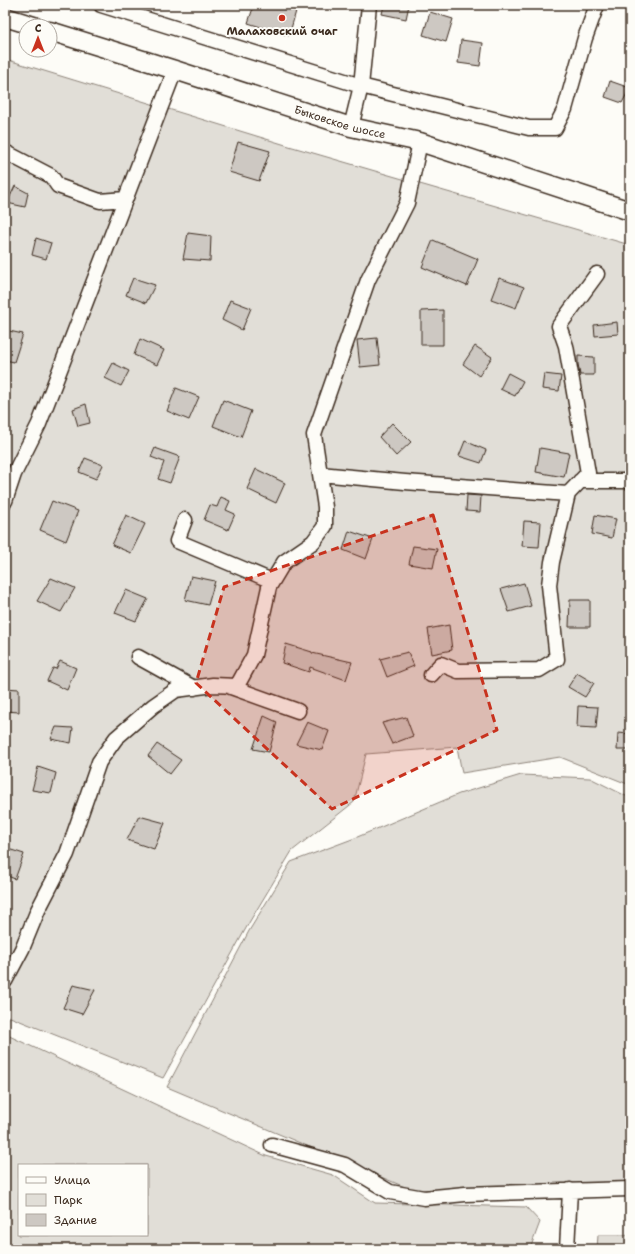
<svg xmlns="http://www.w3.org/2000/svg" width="635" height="1254" viewBox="0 0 635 1254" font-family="'Shantell Sans',sans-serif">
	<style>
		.green { fill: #e1ded7; stroke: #8e847a; fill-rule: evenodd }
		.building { fill: #cdc8c2; stroke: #3b2a1e }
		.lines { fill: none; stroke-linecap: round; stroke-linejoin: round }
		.minor-casing { stroke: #3b2a1e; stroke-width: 17 }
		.major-casing { stroke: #3b2a1e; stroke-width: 21 }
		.minor { stroke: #fdfcf7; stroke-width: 14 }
		.major { stroke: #fdfcf7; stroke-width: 18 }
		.marked { fill: #c8321e; fill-opacity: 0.2; stroke: #c8321e; stroke-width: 3; stroke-dasharray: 8 5; stroke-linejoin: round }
		.poi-dot { fill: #c8321e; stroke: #fdfcf7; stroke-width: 1.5 }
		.labels { text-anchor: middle; stroke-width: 4; stroke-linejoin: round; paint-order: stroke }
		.poi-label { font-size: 11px; font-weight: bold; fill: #3b2a1e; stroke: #fdfcf7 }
		.street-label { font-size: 11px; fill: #3b2a1e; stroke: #fdfcf7 }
	</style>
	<rect width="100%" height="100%" fill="#fdfcf7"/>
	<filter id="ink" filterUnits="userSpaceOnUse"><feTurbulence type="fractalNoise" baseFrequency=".025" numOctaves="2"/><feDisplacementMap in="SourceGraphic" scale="8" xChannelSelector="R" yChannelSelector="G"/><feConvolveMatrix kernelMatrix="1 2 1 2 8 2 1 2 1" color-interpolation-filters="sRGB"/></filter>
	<g filter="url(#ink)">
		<path class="green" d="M 5,59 L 289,146 L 630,245 L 630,785 L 560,757 L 462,773 L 457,747 L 366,754 L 354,802 L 292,851 L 250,921 L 163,1078 L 5,1015 Z
			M 521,775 L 590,778 L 630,798 L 630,1185 L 412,1190 L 167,1087 L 249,931 L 291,862 L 355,838 L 459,794 Z
			M 5,1034 L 266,1156 L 333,1175 L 375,1203 L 526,1207 L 540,1222 L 530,1249 L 5,1249 ZM 19,1165 L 147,1165 L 147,1235 L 19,1235 Z
			M 598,1235 L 630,1235 L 630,1249 L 597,1249 Z"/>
		<path class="building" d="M 254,5 L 276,5 L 296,11 L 289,36 L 248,23 Z
			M 384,5 L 409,5 L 406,19 L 382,14 Z
			M 430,12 L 453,19 L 446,42 L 423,35 Z
			M 461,40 L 483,43 L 480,66 L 458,63 Z
			M 610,81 L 630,88 L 622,103 L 605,97 Z
			M 238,142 L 270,151 L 259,181 L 229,172 Z
			M 15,186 L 28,193 L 25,207 L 7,203 Z
			M 188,233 L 211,236 L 210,261 L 183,259 Z
			M 36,238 L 51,243 L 46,259 L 32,255 Z
			M 433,240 L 478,259 L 467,286 L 422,267 Z
			M 133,278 L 155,285 L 146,303 L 126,295 Z
			M 499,278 L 524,287 L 516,308 L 491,299 Z
			M 230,300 L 251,308 L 242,330 L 222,320 Z
			M 443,310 L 443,345 L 421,345 L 421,311 Z
			M 617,322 L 618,334 L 595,336 L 594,325 Z
			M 9,331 L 23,334 L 14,362 L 5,360 L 5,344 Z
			M 377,338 L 380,365 L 360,367 L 357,340 Z
			M 140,339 L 164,350 L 157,365 L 134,355 Z
			M 475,346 L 492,357 L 479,376 L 463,364 Z
			M 578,356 L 594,357 L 594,375 L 580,375 L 578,364 Z
			M 113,363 L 129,371 L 121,386 L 105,378 Z
			M 508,373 L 523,381 L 515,396 L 500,389 Z
			M 544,374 L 561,376 L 559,391 L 542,389 Z
			M 176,388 L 199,397 L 189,420 L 167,411 Z
			M 223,400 L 251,411 L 241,437 L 213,426 Z
			M 86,404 L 90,423 L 78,426 L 73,409 Z
			M 392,423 L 411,442 L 396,456 L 379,437 Z
			M 465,441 L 486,450 L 481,463 L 459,456 Z
			M 155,448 L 180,457 L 170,483 L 158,479 L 164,462 L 151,457 Z
			M 540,448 L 569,453 L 564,477 L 536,472 Z
			M 85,458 L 103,465 L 96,479 L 79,472 Z
			M 256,469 L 285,483 L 276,503 L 247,489 Z
			M 467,495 L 481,496 L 480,512 L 466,511 Z
			M 221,497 L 230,501 L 226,510 L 235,514 L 228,530 L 204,520 L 210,505 L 217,507 Z
			M 52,501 L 78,511 L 66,541 L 40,530 Z
			M 126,515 L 145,524 L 131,553 L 112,545 Z
			M 595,515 L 616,519 L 612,538 L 592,534 Z
			M 524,521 L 541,522 L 539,547 L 522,546 Z
			M 349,531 L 373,539 L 366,559 L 343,550 Z
			M 413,546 L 437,549 L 433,568 L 409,564 Z
			M 191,576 L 215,581 L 208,605 L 185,600 Z
			M 51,578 L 75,588 L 61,612 L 37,601 Z
			M 524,583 L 531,606 L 509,612 L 501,589 Z
			M 126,590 L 148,599 L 136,621 L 115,613 Z
			M 570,600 L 590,600 L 590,627 L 569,627 Z
			M 449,625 L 452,650 L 432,654 L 428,629 Z
			M 286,644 L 312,652 L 312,653 L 352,662 L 346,680 L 310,667 L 309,672 L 282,663 Z
			M 408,652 L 414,666 L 387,677 L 380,659 Z
			M 60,661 L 76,668 L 67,690 L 47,681 L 53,668 L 56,669 Z
			M 577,673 L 594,683 L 585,697 L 568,687 Z
			M 5,688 L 19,689 L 19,712 L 5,711 Z
			M 578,706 L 598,707 L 596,728 L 577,727 Z
			M 264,716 L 277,722 L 269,752 L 253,749 Z
			M 406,717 L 413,736 L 392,744 L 382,723 Z
			M 307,722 L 329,731 L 322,750 L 296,744 Z
			M 56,727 L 73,728 L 71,743 L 51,739 Z
			M 618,733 L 630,734 L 630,750 L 617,750 Z
			M 157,744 L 181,760 L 170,774 L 148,756 Z
			M 38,767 L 56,773 L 51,793 L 32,790 Z
			M 139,816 L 165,823 L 154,849 L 127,840 Z
			M 5,848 L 24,854 L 15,879 L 5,875 Z
			M 73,985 L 95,990 L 82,1014 L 63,1008 Z"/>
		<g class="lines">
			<defs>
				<path id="minor" d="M 101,5 L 361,86 L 529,128 L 555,128 L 565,109 L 585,38 L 597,5
					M 351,127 L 361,86 L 369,5
					M 5,152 L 51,176 L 58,186 L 100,201 L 125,199
					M 320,474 L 405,482 L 568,494 L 588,473 L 566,346 L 559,326 L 597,274
					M 580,481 L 630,481
					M 5,501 L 14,474 L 39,424 L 175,70
					M 185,520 L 177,541 L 272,581
					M 138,657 L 194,688
					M 431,675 L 441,664 L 458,671 L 539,670 L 557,659 L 549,585 L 552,562 L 568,494
					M 228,686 L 298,711
					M 5,981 L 22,949 L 38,910 L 67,854 L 99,762 L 116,738 L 153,706 L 176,690 L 213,685 L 237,686 L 254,655 L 269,587 L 284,562 L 313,542 L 325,526 L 325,507 L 314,435 L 368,280 L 407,203 L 420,142
					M 272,1145 L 345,1165 L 390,1192 L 424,1198 L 465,1194 L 630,1189
					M 567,1249 L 570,1190"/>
				<g id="major">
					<path d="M 5,17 L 34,26"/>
					<path id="s1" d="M 50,31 L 175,70 L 351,127 L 420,142 L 630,211"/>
				</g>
			</defs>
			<use href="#minor" class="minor-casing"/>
			<use href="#major" class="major-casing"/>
			<use href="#minor" class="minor"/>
			<use href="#major" class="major"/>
		</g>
	</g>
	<path class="marked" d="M 433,515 L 497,730 L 332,809 L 196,683 L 224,587 Z"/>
	<circle class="poi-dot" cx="282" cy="18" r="4"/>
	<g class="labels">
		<g class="poi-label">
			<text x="282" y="35">Малаховский очаг</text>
		</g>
		<g class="street-label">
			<text dy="4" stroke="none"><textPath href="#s1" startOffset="304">Быковское шоссе</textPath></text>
		</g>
	</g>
	<rect width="635" height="1254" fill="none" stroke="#fdfcf7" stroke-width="20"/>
	<rect x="10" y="10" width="615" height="1234" fill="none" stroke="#3b2a1e" stroke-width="1.5" filter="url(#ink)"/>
	<rect x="18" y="1164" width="130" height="72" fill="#fdfcf7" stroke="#afa8a0"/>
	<rect x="26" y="1177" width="20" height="6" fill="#fdfcf7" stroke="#afa8a0"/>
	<text x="54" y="1184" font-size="12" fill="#3b2a1e">Улица</text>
	<rect x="26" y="1194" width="20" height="12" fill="#e1ded7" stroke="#afa8a0"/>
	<text x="54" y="1204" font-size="12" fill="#3b2a1e">Парк</text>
	<rect x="26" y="1214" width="20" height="12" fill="#cdc8c2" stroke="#afa8a0"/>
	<text x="54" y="1224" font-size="12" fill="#3b2a1e">Здание</text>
	<g transform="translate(38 38)"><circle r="19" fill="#fdfcf7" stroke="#afa8a0"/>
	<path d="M0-3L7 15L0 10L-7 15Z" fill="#c8321e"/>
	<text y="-6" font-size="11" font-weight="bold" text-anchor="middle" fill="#3b2a1e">С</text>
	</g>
</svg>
